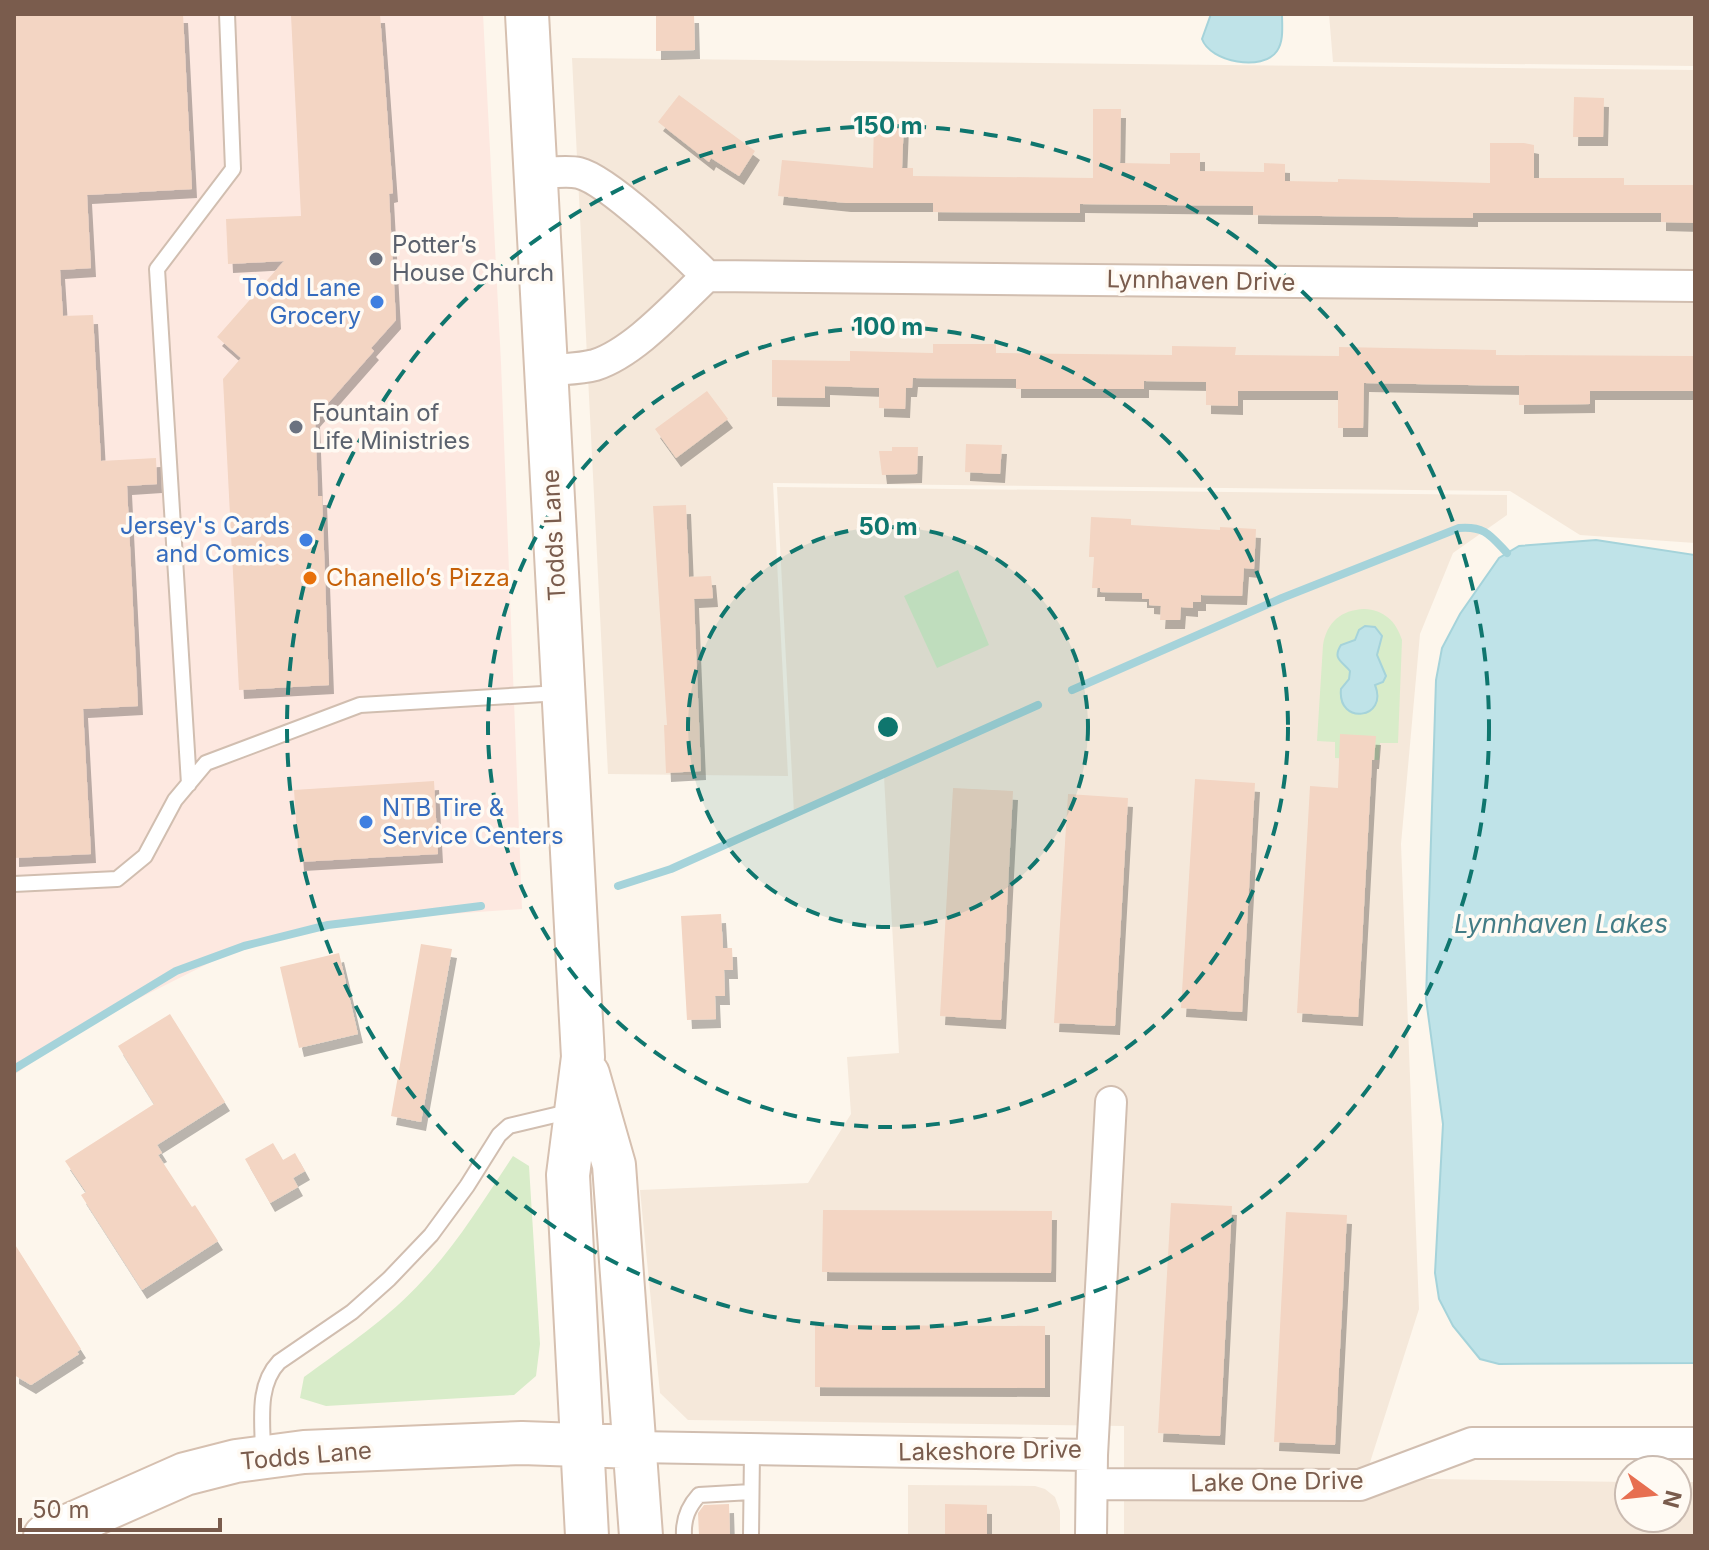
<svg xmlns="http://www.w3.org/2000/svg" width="1709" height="1550" viewBox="0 0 1709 1550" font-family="Inter,sans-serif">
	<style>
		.residential { fill: #f5e8da }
		.commercial { fill: #fde8e0 }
		.green { fill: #d8ecc9 }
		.water { fill: #bfe3e8; stroke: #a5d3da; stroke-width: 2 }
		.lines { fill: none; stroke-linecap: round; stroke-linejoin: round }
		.stream { stroke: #a5d3da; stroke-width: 8 }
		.building { fill: #f3d5c3; filter: url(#shadow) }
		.service-casing { stroke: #d1beb0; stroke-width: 18 }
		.minor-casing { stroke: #d1beb0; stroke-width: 34 }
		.secondary-casing { stroke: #d6c0b0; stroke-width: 46 }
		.service { stroke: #fff; stroke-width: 14 }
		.minor { stroke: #fff; stroke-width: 30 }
		.secondary { stroke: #fff; stroke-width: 42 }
		.ring { fill: none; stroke: #0f766e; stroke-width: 4; stroke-dasharray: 14 10 }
		.worship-dot { fill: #6b7280; stroke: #fffaf3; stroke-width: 3 }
		.shop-dot { fill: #3f7fe0; stroke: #fffaf3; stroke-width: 3 }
		.food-dot { fill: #e8710a; stroke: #fffaf3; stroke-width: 3 }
		.labels { text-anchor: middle; stroke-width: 7; stroke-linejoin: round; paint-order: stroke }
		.worship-label { font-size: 24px; fill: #5b616d; stroke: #fffaf3; text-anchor: start }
		.street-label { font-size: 24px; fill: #7a5c4d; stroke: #fffaf3 }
		.shop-label { font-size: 24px; fill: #366cbe; stroke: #fffaf3; text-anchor: end }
		.food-label { font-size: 24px; fill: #c56008; stroke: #fffaf3; text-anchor: start }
		.water-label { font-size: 26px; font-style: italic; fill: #437c86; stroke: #fffaf3 }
		.centre { fill: #0f766e; stroke: #fffaf3; stroke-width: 4 }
		.ring-label { font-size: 24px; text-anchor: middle; font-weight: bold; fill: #0f766e; stroke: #fffaf3; stroke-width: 7; stroke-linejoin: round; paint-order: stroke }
	</style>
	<defs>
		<filter id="shadow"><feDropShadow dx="5" dy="9" stdDeviation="0" flood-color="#0004"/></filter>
	</defs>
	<rect width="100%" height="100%" fill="#fdf6ec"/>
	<path class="residential" d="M 1329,14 L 1695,14 L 1695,66 L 1333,62 Z
		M 572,58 L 1695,70 L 1695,543 L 1580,535 L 1510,491 L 773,483 L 788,776 L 608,774 Z
		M 777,487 L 1507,495 L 1507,515 L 1453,553 L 1420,634 L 1401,844 L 1419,1309 L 1365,1478 L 1629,1482 L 1629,1518 L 1677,1518 L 1677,1482 L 1695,1482 L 1695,1536 L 1124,1536 L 1124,1426 L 688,1420 L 660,1393 L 640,1190 L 808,1183 L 851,1114 L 847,1057 L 899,1053 L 884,776 L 794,814 Z
		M 908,1485 L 1035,1486 L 1045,1489 L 1055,1497 L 1060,1511 L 1060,1536 L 908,1536 Z"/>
	<path class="commercial" d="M 14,14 L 483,14 L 501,363 L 522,909 L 352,921 L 233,951 L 86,1025 L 14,1075 Z"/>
	<path class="green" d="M 958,570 L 989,645 L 937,668 L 904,596 Z
		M 1364,609 C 1384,610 1396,621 1402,640 L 1398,743 L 1380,743 L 1379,760 L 1335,758 L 1335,742 L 1317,741 L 1323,645 C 1327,622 1341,610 1364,609 Z
		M 513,1156 L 529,1166 L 540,1344 L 536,1376 L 514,1395 L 326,1406 L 300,1398 L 304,1377 C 345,1347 389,1318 423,1280 C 458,1243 485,1198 513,1156 Z"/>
	<path class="water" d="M 1211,14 L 1282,14 C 1282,26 1284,41 1277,51 C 1263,72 1210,62 1202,39 Z
		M 1596,540 L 1695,555 L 1695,1363 L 1499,1364 L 1480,1359 L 1453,1326 L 1439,1299 L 1435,1273 L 1443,1124 L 1426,999 L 1436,680 L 1442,648 L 1460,614 L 1499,558 L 1519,546 Z
		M 1365,626 L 1375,627 L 1382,636 L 1377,655 L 1386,676 L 1383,682 L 1375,685 C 1389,719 1337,726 1341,689 L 1349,679 L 1350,671 C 1342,661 1332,659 1341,645 L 1355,640 L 1359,630 Z"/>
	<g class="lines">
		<path class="stream" d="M 1072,690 L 1282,598 L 1459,528 C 1485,526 1490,535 1507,553
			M 618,886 L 671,869 L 1038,705
			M 14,1069 L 176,971 L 244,946 L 328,925 L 481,906"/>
	</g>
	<path class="building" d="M 14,14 L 183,14 L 192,189 L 87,195 L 91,268 L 60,270 L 63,316 L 93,315 L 101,461 L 156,458 L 157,484 L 127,486 L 138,706 L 83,709 L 91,854 L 14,858 Z
		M 380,14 L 393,193 L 389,194 L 396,320 L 371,348 L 374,351 L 315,418 L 318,496 L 322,496 L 329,685 L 239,690 L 223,379 L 241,358 L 217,337 L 284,261 L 228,264 L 226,219 L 301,216 L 291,15 Z
		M 656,14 L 694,14 L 695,50 L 656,51 Z
		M 679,95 L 755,151 L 739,176 L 711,158 L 709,162 L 658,122 Z
		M 1574,97 L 1604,98 L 1603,137 L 1573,137 Z
		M 1093,109 L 1121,109 L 1120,163 L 1170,164 L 1170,153 L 1200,153 L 1200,171 L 1264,172 L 1264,163 L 1285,164 L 1285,181 L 1338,182 L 1338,179 L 1490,183 L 1490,143 L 1524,143 L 1534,145 L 1534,178 L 1624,178 L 1624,185 L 1695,185 L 1695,223 L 1661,222 L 1661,213 L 1473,213 L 1473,218 L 1253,215 L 1253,206 L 1080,204 L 1080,213 L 933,212 L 933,203 L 846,203 L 778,196 L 782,160 L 873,168 L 874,119 L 904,120 L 902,168 L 913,168 L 913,176 L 1093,178 Z
		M 933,344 L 996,344 L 996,353 L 1172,355 L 1172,346 L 1236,347 L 1235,355 L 1339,356 L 1339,347 L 1496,350 L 1496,355 L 1695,356 L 1695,391 L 1590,391 L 1590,404 L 1519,405 L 1519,386 L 1364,383 L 1363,428 L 1338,428 L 1338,391 L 1238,391 L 1238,406 L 1206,405 L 1206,382 L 1144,381 L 1144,389 L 1016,389 L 1016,379 L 913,378 L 912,388 L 906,388 L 905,409 L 879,408 L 879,388 L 825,386 L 825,398 L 772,397 L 772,360 L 850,361 L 850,351 L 933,353 Z
		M 707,391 L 728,419 L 676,458 L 655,429 Z
		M 966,444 L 1002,445 L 1000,474 L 965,472 Z
		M 892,447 L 918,447 L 917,474 L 882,475 L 879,451 L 892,451 Z
		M 686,505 L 689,577 L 711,576 L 713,598 L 694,599 L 701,771 L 666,773 L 664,725 L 667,725 L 653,506 Z
		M 1091,517 L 1131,519 L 1131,525 L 1220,530 L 1220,527 L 1256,529 L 1254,569 L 1244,568 L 1242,596 L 1201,595 L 1201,602 L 1193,602 L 1193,608 L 1181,607 L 1180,620 L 1160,620 L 1161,606 L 1149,605 L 1149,599 L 1142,599 L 1142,593 L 1100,592 L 1100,588 L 1092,588 L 1094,557 L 1089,557 Z
		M 1340,734 L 1376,736 L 1374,760 L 1372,760 L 1358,1017 L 1297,1013 L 1310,786 L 1338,788 Z
		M 1195,779 L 1255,783 L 1242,1012 L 1181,1008 Z
		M 434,781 L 438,854 L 299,862 L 294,790 Z
		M 953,788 L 1013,791 L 1001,1020 L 940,1016 Z
		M 1068,794 L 1128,798 L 1115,1026 L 1054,1023 Z
		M 721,914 L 723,948 L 732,948 L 733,970 L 724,970 L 725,996 L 715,996 L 716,1019 L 687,1020 L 681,916 Z
		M 421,944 L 452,949 L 421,1122 L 391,1116 Z
		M 339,953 L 358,1034 L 299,1048 L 280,967 Z
		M 170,1014 L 225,1102 L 157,1145 L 162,1153 L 158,1155 L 192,1207 L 195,1205 L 218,1241 L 142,1290 L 81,1195 L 86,1192 L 65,1161 L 154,1104 L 118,1046 Z
		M 273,1143 L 283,1160 L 295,1153 L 305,1171 L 293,1178 L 298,1187 L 270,1203 L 245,1159 Z
		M 1171,1203 L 1232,1206 L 1220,1436 L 1158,1433 Z
		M 823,1210 L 1052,1211 L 1051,1273 L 822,1272 Z
		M 1286,1212 L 1347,1215 L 1335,1445 L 1274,1442 Z
		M 14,1243 L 81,1349 L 77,1352 L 79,1354 L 31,1385 L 14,1375 Z
		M 815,1325 L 1045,1326 L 1045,1388 L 815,1387 Z
		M 729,1504 L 730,1536 L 699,1536 L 698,1513 L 704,1505 Z
		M 945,1504 L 987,1505 L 987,1536 L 945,1536 Z"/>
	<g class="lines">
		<defs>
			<path id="service" d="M 189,784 L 157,269 L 233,169 L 227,14
				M 14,884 L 117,879 L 145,856 L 175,800 L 206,763 L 360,705 L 560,693
				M 263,1455 C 263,1423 256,1386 279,1362 L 352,1312 L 389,1279 L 431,1235 L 467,1186 L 499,1135 L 509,1126 L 572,1111
				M 684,1536 C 683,1519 688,1507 699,1495 L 751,1492
				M 751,1536 L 752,1451"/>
			<path id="minor" d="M 535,174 C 549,173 566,170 579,173 C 608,180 684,253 707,276
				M 545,371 C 561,369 580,369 595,365 C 635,352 676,305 707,276 L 1695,286
				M 636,1447 L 1092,1455
				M 1092,1484 L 1360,1485 L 1472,1443 L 1695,1443
				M 1091,1536 L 1092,1455 L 1111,1102"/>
			<path id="secondary" d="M 527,14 L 583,1057 L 568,1175 L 587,1536
				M 588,1074 L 614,1165 L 641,1536
				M 45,1536 L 185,1474 L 236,1461 L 304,1452 L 522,1443 L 636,1447"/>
		</defs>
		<use href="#service" class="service-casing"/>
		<use href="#minor" class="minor-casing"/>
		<use href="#secondary" class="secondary-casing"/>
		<use href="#service" class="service"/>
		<use href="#minor" class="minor"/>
		<use href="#secondary" class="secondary"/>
	</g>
	<circle cx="888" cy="727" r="200" fill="#0f766e" fill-opacity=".12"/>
	<g class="ring">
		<circle cx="888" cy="727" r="200"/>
		<circle cx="888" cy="727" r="400"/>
		<circle cx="888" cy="727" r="601"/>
	</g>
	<g class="worship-dot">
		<circle cx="376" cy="259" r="8"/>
		<circle cx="296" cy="427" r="8"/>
	</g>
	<g class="shop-dot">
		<circle cx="377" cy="302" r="8"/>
		<circle cx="306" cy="540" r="8"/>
		<circle cx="366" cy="822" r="8"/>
	</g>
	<circle class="food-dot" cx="310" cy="578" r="8"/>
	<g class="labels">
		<g class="worship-label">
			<text x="392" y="253">Potter’s<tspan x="392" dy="28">House Church</tspan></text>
			<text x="312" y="421">Fountain of<tspan x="312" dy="28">Life Ministries</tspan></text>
		</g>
		<g class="street-label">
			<text transform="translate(1201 281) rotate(1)" y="8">Lynnhaven Drive</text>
			<text transform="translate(554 535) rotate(-93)" y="8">Todds Lane</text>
			<text transform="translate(990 1451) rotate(-1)" y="8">Lakeshore Drive</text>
			<text transform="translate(306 1456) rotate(-5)" y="8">Todds Lane</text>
			<text transform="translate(1277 1482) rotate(-1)" y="8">Lake One Drive</text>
		</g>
		<g class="shop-label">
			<text x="361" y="296">Todd Lane<tspan x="361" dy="28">Grocery</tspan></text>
			<text x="290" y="534">Jersey's Cards<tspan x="290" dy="28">and Comics</tspan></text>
			<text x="382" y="816" text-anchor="start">NTB Tire &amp;<tspan x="382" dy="28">Service Centers</tspan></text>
		</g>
		<g class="food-label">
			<text x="326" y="586">Chanello’s Pizza</text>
		</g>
		<g class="water-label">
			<text x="1561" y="933">Lynnhaven Lakes</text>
		</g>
	</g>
	<circle cx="888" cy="727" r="12" class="centre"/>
	<g class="ring-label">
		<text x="888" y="134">150 m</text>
		<text x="888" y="335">100 m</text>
		<text x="888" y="535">50 m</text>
	</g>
	<rect width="1709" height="1550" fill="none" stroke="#7a5c4d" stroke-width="32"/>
	<g transform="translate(1653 1494) rotate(105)"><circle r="38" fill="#fffaf3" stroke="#cabbb1" stroke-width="2"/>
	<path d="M0-6L14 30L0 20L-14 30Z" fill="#e76f51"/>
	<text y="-12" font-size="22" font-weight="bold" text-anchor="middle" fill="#7a5c4d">N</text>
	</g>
	<path d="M20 1518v12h200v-12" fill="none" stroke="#7a5c4d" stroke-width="4"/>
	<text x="32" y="1518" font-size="24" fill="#7a5c4d" stroke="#fffaf3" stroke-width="6" paint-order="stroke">50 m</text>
</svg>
